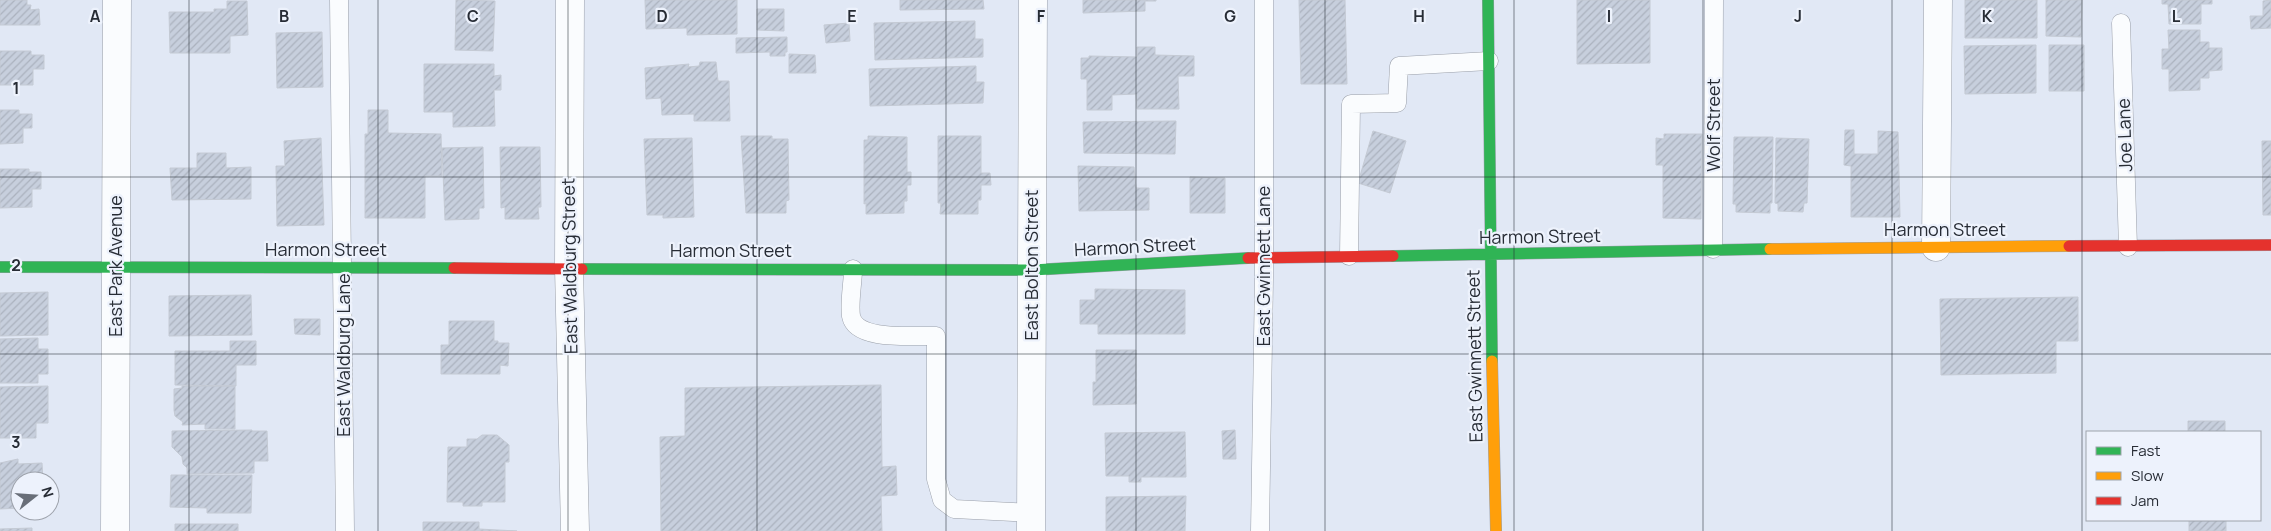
<svg xmlns="http://www.w3.org/2000/svg" width="2271" height="531" viewBox="0 0 2271 531" font-family="Manrope,sans-serif">
	<style>
		.building { fill: url(#building-hatch); stroke: #c4cad4 }
		.lines { fill: none; stroke-linecap: round; stroke-linejoin: round }
		.lane-casing { stroke: #9a9fa9; stroke-width: 19 }
		.street-casing { stroke: #9a9fa9; stroke-width: 29 }
		.fast-casing { stroke: #9a9fa9; stroke-width: 12 }
		.slow-casing { stroke: #9a9fa9; stroke-width: 12 }
		.jam-casing { stroke: #9a9fa9; stroke-width: 12 }
		.lane { stroke: #fafcfe; stroke-width: 18 }
		.street { stroke: #fafcfe; stroke-width: 28 }
		.fast { stroke: #30b455; stroke-width: 11 }
		.slow { stroke: #ff9f0a; stroke-width: 11 }
		.jam { stroke: #e5322d; stroke-width: 11 }
		.grid { fill: none; stroke: #272c35; stroke-width: 1; stroke-opacity: 0.55 }
		.labels { text-anchor: middle; stroke-width: 4.5; stroke-linejoin: round; paint-order: stroke }
		.street-label { font-size: 18px; fill: #272c35; stroke: #edf2fc }
		.grid-label { font-size: 16px; text-anchor: middle; font-weight: bold; fill: #272c35; stroke: #edf2fc; stroke-width: 4.5; stroke-linejoin: round; paint-order: stroke }
	</style>
	<defs>
		<pattern id="building-hatch" width="6" height="6" patternUnits="userSpaceOnUse" patternTransform="scale(1.25)"><rect width="6" height="6" fill="#c7cfdd"/><path d="M-1 1l2-2M0 6l6-6M5 7l2-2" fill="none" stroke="#abb2be"/></pattern>
	</defs>
	<rect width="100%" height="100%" fill="#e1e8f5"/>
	<path class="building" d="M 0,0 L 27,0 L 27,5 L 31,5 L 30,10 L 39,9 L 40,25 L 0,25 Z
		M 456,0 L 495,1 L 493,51 L 455,50 Z
		M 645,0 L 737,0 L 737,34 L 687,35 L 687,28 L 646,29 Z
		M 900,0 L 983,0 L 984,9 L 900,10 Z
		M 1083,0 L 1156,0 L 1156,1 L 1145,1 L 1145,11 L 1083,13 Z
		M 1299,0 L 1345,0 L 1347,84 L 1301,84 Z
		M 1577,0 L 1650,0 L 1650,63 L 1577,64 Z
		M 1965,0 L 2037,0 L 2037,38 L 1965,38 Z
		M 2046,0 L 2082,0 L 2081,37 L 2046,36 Z
		M 2162,0 L 2212,0 L 2212,4 L 2201,4 L 2201,24 L 2169,24 L 2168,4 L 2162,4 Z
		M 2271,0 L 2271,28 L 2251,29 L 2250,16 L 2263,16 L 2263,1 Z
		M 227,1 L 247,1 L 248,35 L 230,36 L 230,53 L 170,53 L 169,12 L 214,12 L 214,9 L 227,9 Z
		M 757,9 L 784,9 L 784,31 L 757,30 Z
		M 975,21 L 975,39 L 983,39 L 983,57 L 875,60 L 874,23 Z
		M 849,23 L 850,41 L 826,43 L 824,25 Z
		M 2168,30 L 2200,30 L 2200,42 L 2209,42 L 2209,48 L 2222,48 L 2222,70 L 2209,71 L 2209,78 L 2200,78 L 2200,90 L 2169,91 L 2169,69 L 2162,69 L 2162,49 L 2169,49 Z
		M 322,32 L 323,87 L 277,88 L 276,33 Z
		M 787,37 L 787,52 L 785,52 L 785,56 L 770,56 L 770,52 L 736,53 L 736,38 Z
		M 2036,45 L 2036,93 L 1965,94 L 1964,46 Z
		M 2049,45 L 2084,45 L 2084,91 L 2049,91 Z
		M 1137,47 L 1155,47 L 1155,55 L 1194,56 L 1194,76 L 1178,76 L 1179,109 L 1137,109 L 1136,94 L 1112,95 L 1112,110 L 1087,110 L 1087,79 L 1081,79 L 1081,58 L 1089,58 L 1089,56 L 1137,57 Z
		M 0,51 L 31,51 L 31,55 L 44,55 L 44,69 L 33,69 L 33,85 L 0,85 Z
		M 789,54 L 815,55 L 816,73 L 789,73 Z
		M 700,62 L 716,62 L 718,81 L 729,81 L 730,121 L 694,121 L 694,114 L 662,115 L 661,98 L 646,99 L 645,68 L 689,64 L 688,67 L 699,66 Z
		M 424,64 L 494,64 L 494,76 L 501,75 L 501,90 L 494,90 L 495,126 L 453,127 L 453,112 L 424,112 Z
		M 976,66 L 976,82 L 984,82 L 983,103 L 870,106 L 869,69 Z
		M 0,110 L 19,110 L 19,114 L 32,114 L 32,128 L 23,128 L 23,143 L 0,144 Z
		M 368,110 L 388,110 L 388,133 L 441,134 L 442,176 L 425,176 L 425,218 L 365,218 L 365,134 L 368,134 Z
		M 1176,121 L 1175,154 L 1084,153 L 1083,122 Z
		M 1845,130 L 1854,130 L 1854,154 L 1878,154 L 1878,131 L 1898,132 L 1900,217 L 1851,217 L 1851,166 L 1844,165 Z
		M 1373,131 L 1406,141 L 1390,193 L 1358,183 Z
		M 1664,134 L 1702,134 L 1701,219 L 1663,218 L 1663,165 L 1656,165 L 1656,138 L 1664,139 Z
		M 741,136 L 772,136 L 772,139 L 788,139 L 789,200 L 786,201 L 786,213 L 746,213 Z
		M 868,136 L 907,137 L 907,172 L 911,172 L 911,185 L 907,185 L 907,201 L 904,201 L 904,213 L 866,214 L 866,203 L 864,204 L 864,140 L 868,140 Z
		M 938,136 L 981,136 L 981,173 L 990,173 L 991,185 L 981,185 L 981,200 L 978,200 L 978,214 L 940,214 L 941,203 L 938,203 Z
		M 1734,137 L 1773,137 L 1772,203 L 1770,203 L 1770,213 L 1736,212 L 1736,204 L 1733,204 Z
		M 321,138 L 324,225 L 277,226 L 276,166 L 285,166 L 284,141 Z
		M 692,138 L 694,217 L 663,218 L 663,215 L 647,215 L 644,139 Z
		M 1776,138 L 1809,139 L 1807,203 L 1804,203 L 1803,212 L 1778,211 L 1778,204 L 1775,203 Z
		M 2262,141 L 2271,141 L 2271,215 L 2263,215 Z
		M 483,147 L 484,208 L 479,208 L 479,219 L 445,220 L 442,148 Z
		M 500,147 L 540,147 L 541,207 L 538,207 L 539,219 L 505,219 L 505,207 L 501,208 Z
		M 197,153 L 226,153 L 226,168 L 251,167 L 251,199 L 172,200 L 170,168 L 197,168 Z
		M 1078,166 L 1134,167 L 1136,188 L 1149,188 L 1149,210 L 1079,211 Z
		M 0,169 L 29,169 L 29,172 L 41,172 L 41,189 L 32,189 L 32,207 L 0,208 Z
		M 1190,177 L 1225,178 L 1225,213 L 1190,213 Z
		M 1095,289 L 1185,290 L 1185,334 L 1098,334 L 1098,324 L 1080,324 L 1080,300 L 1095,300 Z
		M 48,292 L 48,335 L 0,336 L 0,293 Z
		M 251,295 L 252,335 L 169,336 L 169,296 Z
		M 2078,297 L 2078,341 L 2056,341 L 2056,373 L 1941,375 L 1940,299 Z
		M 294,319 L 320,319 L 320,335 L 295,334 Z
		M 449,321 L 494,321 L 494,341 L 498,341 L 498,343 L 509,343 L 508,366 L 500,365 L 500,374 L 441,374 L 441,345 L 449,345 Z
		M 38,338 L 38,349 L 48,349 L 48,374 L 38,374 L 38,383 L 0,383 L 0,339 Z
		M 230,341 L 256,341 L 256,365 L 236,365 L 236,386 L 175,385 L 175,351 L 230,351 Z
		M 1096,350 L 1136,350 L 1136,404 L 1093,405 L 1093,382 L 1096,382 Z
		M 881,385 L 882,467 L 896,466 L 897,495 L 881,496 L 882,531 L 661,531 L 660,437 L 685,436 L 685,388 Z
		M 48,386 L 48,423 L 36,423 L 36,438 L 0,438 L 0,387 Z
		M 182,386 L 235,386 L 235,429 L 205,429 L 205,424 L 182,425 L 183,422 L 175,416 L 174,410 L 174,389 L 182,388 Z
		M 2188,421 L 2225,421 L 2225,432 L 2188,432 Z
		M 252,430 L 252,431 L 267,431 L 268,461 L 254,461 L 254,473 L 187,474 L 187,468 L 183,464 L 182,457 L 172,447 L 172,431 Z
		M 1235,430 L 1236,459 L 1223,459 L 1222,431 Z
		M 1185,432 L 1186,477 L 1141,477 L 1141,482 L 1129,482 L 1129,476 L 1106,476 L 1105,433 Z
		M 482,435 L 497,435 L 509,445 L 509,462 L 505,462 L 505,502 L 482,502 L 482,506 L 463,506 L 463,502 L 447,502 L 448,447 L 467,447 L 467,439 L 477,439 Z
		M 18,459 L 18,464 L 42,463 L 43,481 L 20,481 L 20,508 L 0,509 L 0,463 Z
		M 171,475 L 252,475 L 251,513 L 207,513 L 207,508 L 170,507 Z
		M 1186,496 L 1185,531 L 1106,531 L 1106,497 Z
		M 2189,520 L 2226,520 L 2226,531 L 2189,531 Z
		M 423,522 L 479,522 L 479,529 L 517,531 L 423,531 Z
		M 175,524 L 238,524 L 238,531 L 175,531 Z
		M 32,528 L 32,531 L 0,531 L 0,529 Z"/>
	<g class="lines">
		<defs>
			<path id="lane" d="M 339,0 L 345,531
				M 2121,23 L 2128,247
				M 1713,249 L 1714,0
				M 1349,256 L 1351,104 L 1397,103 L 1399,66 L 1489,61
				M 853,269 C 853,283 849,301 851,316 C 856,342 915,335 936,336 L 936,479 L 942,500 L 954,509 L 1031,513
				M 1260,531 L 1264,277 L 1264,0"/>
			<path id="street" d="M 570,0 L 569,268 L 575,531
				M 1936,247 L 1938,0
				M 115,531 L 117,0
				M 1031,531 L 1033,0"/>
			<path id="fast" d="M 1488,0 L 1492,361
				M 1393,256 L 1770,249
				M 0,267 L 454,268
				M 582,269 L 1032,270 L 1248,258"/>
			<path id="slow" d="M 1770,249 L 2069,246
				M 1492,361 L 1496,531"/>
			<path id="jam" d="M 2069,246 L 2271,245
				M 1248,258 L 1393,256
				M 454,268 L 582,269"/>
		</defs>
		<use href="#lane" class="lane-casing"/>
		<use href="#street" class="street-casing"/>
		<use href="#fast" class="fast-casing"/>
		<use href="#slow" class="slow-casing"/>
		<use href="#jam" class="jam-casing"/>
		<use href="#lane" class="lane"/>
		<use href="#street" class="street"/>
		<use href="#fast" class="fast"/>
		<use href="#slow" class="slow"/>
		<use href="#jam" class="jam"/>
	</g>
	<path class="grid" d="M 189,0 L 189,531M 378,0 L 378,531M 568,0 L 568,531M 757,0 L 757,531M 946,0 L 946,531M 1136,0 L 1136,531M 1325,0 L 1325,531M 1514,0 L 1514,531M 1703,0 L 1703,531M 1892,0 L 1892,531M 2082,0 L 2082,531M 0,177 L 2271,177M 0,354 L 2271,354"/>
	<g class="labels">
		<g class="street-label">
			<text transform="translate(1714 125) rotate(-90)" y="6">Wolf Street</text>
			<text transform="translate(2125 135) rotate(-92)" y="6">Joe Lane</text>
			<text x="1945" y="236">Harmon Street</text>
			<text transform="translate(1540 237) rotate(-1)" y="6">Harmon Street</text>
			<text transform="translate(1135 247) rotate(-3)" y="6">Harmon Street</text>
			<text x="326" y="256">Harmon Street</text>
			<text x="731" y="257">Harmon Street</text>
			<text transform="translate(1032 265) rotate(-90)" y="6">East Bolton Street</text>
			<text transform="translate(116 266) rotate(-90)" y="6">East Park Avenue</text>
			<text transform="translate(570 266) rotate(-91)" y="6">East Waldburg Street</text>
			<text transform="translate(1264 266) rotate(-90)" y="6">East Gwinnett Lane</text>
			<text transform="translate(344 355) rotate(-90)" y="6">East Waldburg Lane</text>
			<text transform="translate(1475 356) rotate(-91)" y="6">East Gwinnett Street</text>
		</g>
	</g>
	<g class="grid-label">
		<text x="95" y="22">A</text>
		<text x="284" y="22">B</text>
		<text x="473" y="22">C</text>
		<text x="662" y="22">D</text>
		<text x="852" y="22">E</text>
		<text x="1041" y="22">F</text>
		<text x="1230" y="22">G</text>
		<text x="1419" y="22">H</text>
		<text x="1609" y="22">I</text>
		<text x="1798" y="22">J</text>
		<text x="1987" y="22">K</text>
		<text x="2176" y="22">L</text>
		<text x="16" y="94">1</text>
		<text x="16" y="271">2</text>
		<text x="16" y="448">3</text>
	</g>
	<rect x="2086" y="431" width="175" height="90" fill="#edf2fc" stroke="#9ea3ac"/>
	<rect x="2096" y="447" width="25" height="8" fill="#30b455" stroke="#9ea3ac"/>
	<text x="2131" y="456" font-size="15" fill="#272c35">Fast</text>
	<rect x="2096" y="472" width="25" height="8" fill="#ff9f0a" stroke="#9ea3ac"/>
	<text x="2131" y="481" font-size="15" fill="#272c35">Slow</text>
	<rect x="2096" y="497" width="25" height="8" fill="#e5322d" stroke="#9ea3ac"/>
	<text x="2131" y="506" font-size="15" fill="#272c35">Jam</text>
	<g transform="translate(35 496) rotate(73)"><circle r="24" fill="#edf2fc" stroke="#9ea3ac"/>
	<path d="M0-4L9 19L0 12L-9 19Z" fill="#686e78"/>
	<text y="-8" font-size="14" font-weight="bold" text-anchor="middle" fill="#272c35">N</text>
	</g>
</svg>
